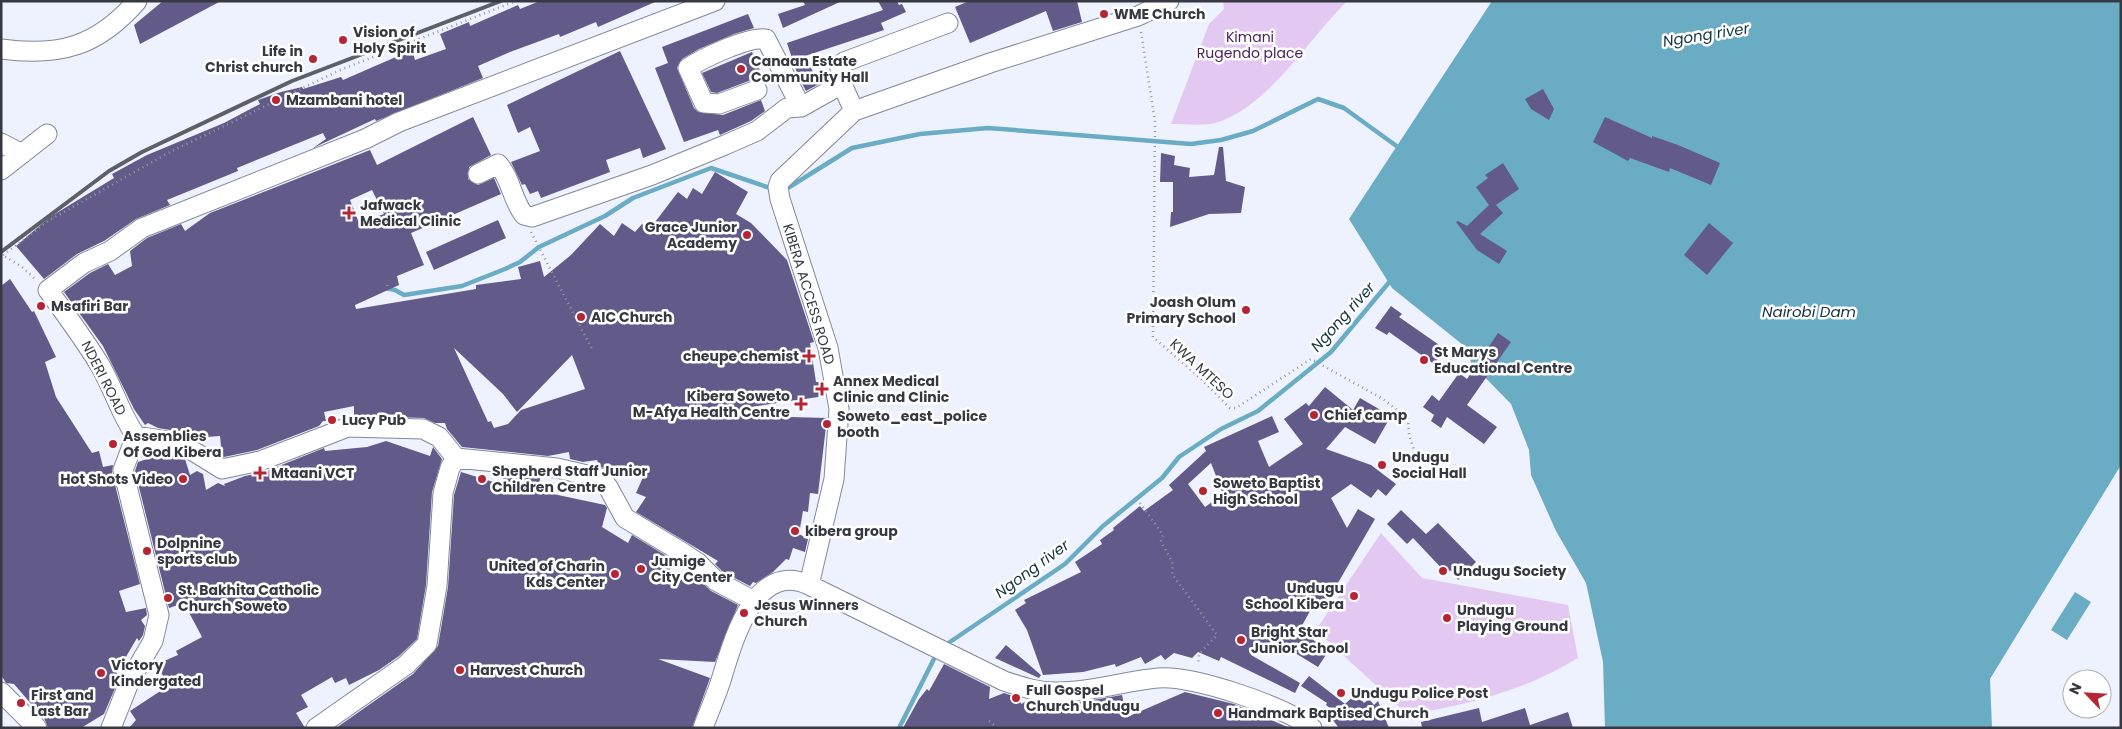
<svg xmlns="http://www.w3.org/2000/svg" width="2122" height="729" viewBox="0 0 2122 729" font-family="Poppins,sans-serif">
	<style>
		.green { fill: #e3c9f1 }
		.water { fill: #6aacc3 }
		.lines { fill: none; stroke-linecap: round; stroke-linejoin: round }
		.stream { stroke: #6aacc3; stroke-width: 4.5 }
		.building { fill: #625a89; fill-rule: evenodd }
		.minor-casing { stroke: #81889a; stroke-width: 21 }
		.path { stroke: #9599a3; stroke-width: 2.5; stroke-dasharray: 1 4; stroke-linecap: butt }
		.minor { stroke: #fff; stroke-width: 19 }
		.rail { stroke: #5c5f68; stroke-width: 4 }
		.poi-dot { fill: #b62533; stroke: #fff; stroke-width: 2 }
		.labels { text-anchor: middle; stroke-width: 5; stroke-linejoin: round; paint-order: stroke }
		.poi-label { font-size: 14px; font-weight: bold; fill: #363941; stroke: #fff; text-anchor: start }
		.park-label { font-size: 14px; fill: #49225b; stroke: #fff }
		.street-label { font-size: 14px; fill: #363941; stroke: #fff }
		.water-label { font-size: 15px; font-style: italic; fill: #13333e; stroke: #fff }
	</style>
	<rect width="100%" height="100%" fill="#edf2fe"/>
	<path class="green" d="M 1223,1 L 1347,1 C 1311,37 1271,101 1224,120 C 1209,127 1188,124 1171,124 L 1209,24 L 1224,9 Z
		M 1381,533 L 1422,578 L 1568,605 L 1578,658 C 1524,691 1470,704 1408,715 L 1316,630 Z"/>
	<path class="water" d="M 1492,1 L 2121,1 L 2121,465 L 1990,679 L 1992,728 L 1605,728 L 1603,662 L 1586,583 L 1556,531 L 1531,475 L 1529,450 L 1511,404 L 1471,363 L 1468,349 L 1392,288 L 1349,219 Z
		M 2075,592 L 2091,602 L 2067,640 L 2051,630 Z"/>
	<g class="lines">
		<path class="stream" d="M 783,191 L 852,148 L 920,134 L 988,128 L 1191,144 L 1221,140 L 1253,131 L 1318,99 L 1344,108 L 1402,150
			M 385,288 L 395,290 L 404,295 L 462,286 L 505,269 L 520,262 L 539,247 L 605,216 L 633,198 L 711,168 L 773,189
			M 944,646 L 1065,564 L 1103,526 L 1162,478 L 1179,457 L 1221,429 L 1258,411 L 1331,352 L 1391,280
			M 899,728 L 937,653"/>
	</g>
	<path class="building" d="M 163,1 L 221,1 L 140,44 L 134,25 Z
		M 540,1 L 655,2 L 598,27 L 596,22 L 560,37 L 559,34 L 510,52 L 478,66 L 483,78 L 376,121 L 375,119 L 313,148 L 326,139 L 323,133 L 237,168 L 238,171 L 167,200 L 170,205 L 136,219 L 104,241 L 77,254 L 44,279 L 16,246 L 50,217 L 114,178 L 112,174 L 147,155 L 224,123 L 260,104 L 258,100 L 281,92 L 302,87 L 303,89 L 341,77 L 343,80 L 412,50 L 415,60 L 446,49 L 440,34 L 469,22 L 470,26 L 518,5 L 520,9 Z
		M 803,1 L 842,1 L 783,28 L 778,14 L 805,5 Z
		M 878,1 L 897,1 L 899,5 L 902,4 L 906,12 L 881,23 L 884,30 L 805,56 L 819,84 L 806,91 L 798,76 L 787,43 L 883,10 Z
		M 969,1 L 1077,1 L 1082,22 L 1053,31 L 1046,11 L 970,43 L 955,7 Z
		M 748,14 L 754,28 L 734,34 L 699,49 L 682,59 L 677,68 L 694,108 L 698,112 L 723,115 L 761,100 L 765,111 L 751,121 L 720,135 L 718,130 L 684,142 L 655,68 L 668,63 L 662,47 Z
		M 620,51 L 666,149 L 643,158 L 640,148 L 606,160 L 610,172 L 541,198 L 538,191 L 530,194 L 525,184 L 522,185 L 511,162 L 540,151 L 530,127 L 518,133 L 507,105 Z
		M 752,52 L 762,76 L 717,93 L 711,92 L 702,73 Z
		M 1543,89 L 1554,109 L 1549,120 L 1531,109 L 1525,99 Z
		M 473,117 L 491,155 L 469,167 L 468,179 L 478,185 L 494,178 L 501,194 L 411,233 L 424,265 L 397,276 L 399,285 L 355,305 L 356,309 L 476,289 L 476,285 L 521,279 L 518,267 L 540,261 L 544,277 L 571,255 L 600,224 L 614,236 L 622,223 L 635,232 L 642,224 L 649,230 L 678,192 L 687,199 L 693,188 L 702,194 L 715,172 L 748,192 L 736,214 L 751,223 L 787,260 L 814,342 L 810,343 L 816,382 L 823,382 L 825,396 L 751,407 L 751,416 L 827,418 L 818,494 L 810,493 L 808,512 L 803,511 L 799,534 L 808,539 L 805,552 L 793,548 L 789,560 L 786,559 L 773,572 L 756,583 L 753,582 L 750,586 L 723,572 L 715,564 L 718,561 L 636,512 L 646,497 L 636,493 L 644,475 L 638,474 L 640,466 L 606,469 L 599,466 L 597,460 L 583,462 L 570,459 L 569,452 L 548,456 L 462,447 L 447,429 L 445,423 L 435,423 L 424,418 L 354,416 L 354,406 L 324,412 L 326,421 L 323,421 L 319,426 L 257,450 L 224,457 L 222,456 L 220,436 L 206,437 L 206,434 L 190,436 L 182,432 L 158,428 L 148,423 L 145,425 L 134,409 L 103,346 L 64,292 L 90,273 L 108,264 L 115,275 L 132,266 L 130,251 L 147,238 L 181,224 L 185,231 L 210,213 L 370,150 L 377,165 ZM 372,190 L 384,214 L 359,223 L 350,200 ZM 454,348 L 503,394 L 517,412 L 572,355 L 585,389 L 521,410 L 508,424 L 494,428 L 491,421 L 488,422 Z
		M 1605,117 L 1652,138 L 1652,136 L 1678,145 L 1720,163 L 1711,185 L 1670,168 L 1669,172 L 1630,158 L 1628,161 L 1593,142 Z
		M 1219,147 L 1223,147 L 1226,181 L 1245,187 L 1241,213 L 1209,214 L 1170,227 L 1171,212 L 1173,212 L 1173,182 L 1160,182 L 1161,153 L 1175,156 L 1174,165 L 1190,168 L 1189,177 L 1214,175 Z
		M 1503,163 L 1519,189 L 1496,205 L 1503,213 L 1480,234 L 1507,251 L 1499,264 L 1477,250 L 1456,222 L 1458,221 L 1467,226 L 1489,205 L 1476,187 L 1488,178 L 1485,175 Z
		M 498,220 L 506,238 L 434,270 L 426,252 Z
		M 1709,223 L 1733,243 L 1707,275 L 1684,255 Z
		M 10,279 L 32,312 L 34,311 L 56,357 L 45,362 L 56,397 L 92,453 L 99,451 L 103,467 L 113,465 L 112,473 L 140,584 L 119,591 L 126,612 L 146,608 L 147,615 L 141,620 L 145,626 L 143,635 L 139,641 L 137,638 L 117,672 L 116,686 L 104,714 L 81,728 L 48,728 L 45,720 L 14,684 L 6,683 L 1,675 L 1,286 Z
		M 1391,306 L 1402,314 L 1399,317 L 1445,349 L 1434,364 L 1389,332 L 1387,335 L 1375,328 Z
		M 1498,333 L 1511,342 L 1467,405 L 1497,427 L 1484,444 L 1447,417 L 1441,428 L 1431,421 L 1434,415 L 1423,407 L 1432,395 L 1439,401 L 1459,373 L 1467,379 Z
		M 1325,387 L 1353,410 L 1360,398 L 1391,416 L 1375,444 L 1345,427 L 1326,449 L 1371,465 L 1396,484 L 1386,496 L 1378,489 L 1371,498 L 1351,484 L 1331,498 L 1347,528 L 1358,509 L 1375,519 L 1324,607 L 1315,602 L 1299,631 L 1329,650 L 1318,667 L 1274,640 L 1251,655 L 1300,683 L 1295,693 L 1221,657 L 1219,661 L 1198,652 L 1192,658 L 1174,653 L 1165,660 L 1161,655 L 1145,664 L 1141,657 L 1116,667 L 1115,664 L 1083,672 L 1043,675 L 1027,630 L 1015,610 L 1026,603 L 1024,600 L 1081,572 L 1075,562 L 1102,544 L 1100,540 L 1114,530 L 1113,528 L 1140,506 L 1144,511 L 1173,490 L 1169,485 L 1206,451 L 1204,447 L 1272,416 L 1279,432 L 1258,441 L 1269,467 L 1303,444 L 1284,419 L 1306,403 L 1309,406 ZM 1211,463 L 1223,494 L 1205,507 L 1188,484 Z
		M 386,441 L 430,456 L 433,447 L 442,459 L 432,492 L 426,585 L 417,639 L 399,656 L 379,670 L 349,685 L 346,678 L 335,683 L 332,677 L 301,695 L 308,707 L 296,713 L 305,728 L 129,728 L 136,720 L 130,711 L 168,686 L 157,664 L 178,655 L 176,651 L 202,637 L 184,603 L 169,608 L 135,471 L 138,462 L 168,452 L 176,454 L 185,459 L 190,475 L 197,471 L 203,474 L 206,490 L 218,483 L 225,486 L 224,484 L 245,476 L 264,472 L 324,448 L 325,451 L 367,447 Z
		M 461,472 L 503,485 L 503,474 L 540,478 L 539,491 L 605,505 L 607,508 L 602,527 L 628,543 L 632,535 L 673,560 L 668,575 L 688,582 L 691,575 L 696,577 L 711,591 L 738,605 L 715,662 L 658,659 L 710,678 L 692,728 L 336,728 L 413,674 L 438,646 L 448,587 L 454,495 Z
		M 1401,510 L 1426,534 L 1438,523 L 1476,562 L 1458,580 L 1450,570 L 1447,574 L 1413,538 L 1407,544 L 1387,524 Z
		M 1006,645 L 1041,675 L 1039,678 L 995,658 Z
		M 944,664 L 990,687 L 989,699 L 1004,693 L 1019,698 L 1021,704 L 1029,700 L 1040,702 L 1041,709 L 1122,695 L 1127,717 L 1185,692 L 1234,704 L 1290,728 L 903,728 L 919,699 L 927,689 L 929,691 Z
		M 1309,676 L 1345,704 L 1356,694 L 1364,703 L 1369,699 L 1374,705 L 1378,701 L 1389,728 L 1339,728 L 1332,719 L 1337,714 L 1326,705 L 1327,703 L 1301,686 Z
		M 1479,708 L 1482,722 L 1525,708 L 1530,725 L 1568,712 L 1573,728 L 1422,728 L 1421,722 Z"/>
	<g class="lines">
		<defs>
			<path id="minor" d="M 1169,1 L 1138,16 L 990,63 L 854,111 L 780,181 L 778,187 L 780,199 L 828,348 L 839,409 L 834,479 L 809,585 L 1004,681 C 1022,687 1040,693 1059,692 C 1092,692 1125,681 1158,678 C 1193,675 1284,706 1312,728
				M 1,49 C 60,57 98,46 137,1
				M 842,84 L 840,69 L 844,62 L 948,23
				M 757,90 L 719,104 L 704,103 L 688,68 C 703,58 749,36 766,39 L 801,107
				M 1,143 L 22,154
				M 1,170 L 47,134
				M 478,174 L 498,164 C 511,178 512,200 524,215 L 532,217 L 652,175 L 725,145 L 757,131 L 787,108 L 801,107 L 842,84 L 854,111
				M 136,436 L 180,443 L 222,469 L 260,461 L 348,427 L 423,429 L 439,437 L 456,458 L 557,468 L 600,478 L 608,487 L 625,518 L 683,553 L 698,563 L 716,581 L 754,601
				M 1,692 L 37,728
				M 111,728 L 130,680 L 153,641 L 159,615 L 123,470 L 136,436 C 121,415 114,390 101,367 C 85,340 66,315 48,290 L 84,263 L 110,251 L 142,228 L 365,139 L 399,122 L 715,1
				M 316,728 L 406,665 L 427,644 L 437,586 L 443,493 L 450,468 L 456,458
				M 703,728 C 709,711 717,694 722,677 C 733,641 755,560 809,585"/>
		</defs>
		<use href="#minor" class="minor-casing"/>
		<path class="path" d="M 1141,32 L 1155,122 L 1153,337 L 1201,379 L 1230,408 L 1236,408 L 1311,359 L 1383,399 L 1408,419 L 1409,435 L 1420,467
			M 531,232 L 593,351
			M 1,254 L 22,267 L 36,280
			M 3,255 L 48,221 L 168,153 L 340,70 L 516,1
			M 387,285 L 389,294
			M 1137,499 L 1163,535 L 1161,541 L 1173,564 L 1172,574 L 1217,635 L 1199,654 L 1198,665
			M 989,721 L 998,728"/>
		<use href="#minor" class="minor"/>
		<path class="rail" d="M 1,252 L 109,171 L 142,152 L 292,81 L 501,1"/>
	</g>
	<g class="poi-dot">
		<circle cx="1104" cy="14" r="5"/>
		<circle cx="343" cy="40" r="5"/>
		<circle cx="313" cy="59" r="5"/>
		<circle cx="741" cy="69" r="5"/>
		<circle cx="276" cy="100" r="5"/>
		<path d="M346.5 205.5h5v5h5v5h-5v5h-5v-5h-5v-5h5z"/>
		<circle cx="747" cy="235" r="5"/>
		<circle cx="41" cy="306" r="5"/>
		<circle cx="1246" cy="310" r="5"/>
		<circle cx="581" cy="317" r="5"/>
		<path d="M806.5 348.5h5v5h5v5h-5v5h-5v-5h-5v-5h5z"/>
		<circle cx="1424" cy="360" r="5"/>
		<path d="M819.5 381.5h5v5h5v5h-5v5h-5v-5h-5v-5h5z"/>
		<path d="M798.5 396.5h5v5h5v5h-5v5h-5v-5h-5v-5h5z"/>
		<circle cx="1314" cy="415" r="5"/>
		<circle cx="332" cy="420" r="5"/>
		<circle cx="827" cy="424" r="5"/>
		<circle cx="113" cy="444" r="5"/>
		<circle cx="1382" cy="465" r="5"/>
		<path d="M257.5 465.5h5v5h5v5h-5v5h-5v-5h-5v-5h5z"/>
		<circle cx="183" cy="479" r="5"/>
		<circle cx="482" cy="479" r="5"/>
		<circle cx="1203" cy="491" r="5"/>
		<circle cx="795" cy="531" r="5"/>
		<circle cx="147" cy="551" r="5"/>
		<circle cx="641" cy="569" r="5"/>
		<circle cx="1443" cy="571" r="5"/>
		<circle cx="615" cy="574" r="5"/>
		<circle cx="1354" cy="596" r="5"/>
		<circle cx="168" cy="598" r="5"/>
		<circle cx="744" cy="613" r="5"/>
		<circle cx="1447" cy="618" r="5"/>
		<circle cx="1241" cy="640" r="5"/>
		<circle cx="460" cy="670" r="5"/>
		<circle cx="101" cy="673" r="5"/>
		<circle cx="1341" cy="693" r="5"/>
		<circle cx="1016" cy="698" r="5"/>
		<circle cx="21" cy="703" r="5"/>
		<circle cx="1218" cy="713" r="5"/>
	</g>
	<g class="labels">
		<g class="poi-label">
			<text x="1114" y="19">WME Church</text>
			<text x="353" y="37">Vision of<tspan x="353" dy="16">Holy Spirit</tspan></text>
			<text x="303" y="56" text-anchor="end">Life in<tspan x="303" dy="16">Christ church</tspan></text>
			<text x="751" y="66">Canaan Estate<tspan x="751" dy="16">Community Hall</tspan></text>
			<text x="286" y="105">Mzambani hotel</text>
			<text x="360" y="210">Jafwack<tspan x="360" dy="16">Medical Clinic</tspan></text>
			<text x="737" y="232" text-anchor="end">Grace Junior<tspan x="737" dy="16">Academy</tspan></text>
			<text x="1236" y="307" text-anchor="end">Joash Olum<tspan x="1236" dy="16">Primary School</tspan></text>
			<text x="51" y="311">Msafiri Bar</text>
			<text x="591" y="322">AIC Church</text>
			<text x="1434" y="357">St Marys<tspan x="1434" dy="16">Educational Centre</tspan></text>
			<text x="799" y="361" text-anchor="end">cheupe chemist</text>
			<text x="833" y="386">Annex Medical<tspan x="833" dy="16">Clinic and Clinic</tspan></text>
			<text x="790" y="401" text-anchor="end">Kibera Soweto<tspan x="790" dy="16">M-Afya Health Centre</tspan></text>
			<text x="1324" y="420">Chief camp</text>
			<text x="837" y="421">Soweto_east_police<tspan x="837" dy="16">booth</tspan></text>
			<text x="342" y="425">Lucy Pub</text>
			<text x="123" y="441">Assemblies<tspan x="123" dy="16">Of God Kibera</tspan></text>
			<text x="1392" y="462">Undugu<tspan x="1392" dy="16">Social Hall</tspan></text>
			<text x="492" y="476">Shepherd Staff Junior<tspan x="492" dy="16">Children Centre</tspan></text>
			<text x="271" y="478">Mtaani VCT</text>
			<text x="173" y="484" text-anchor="end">Hot Shots Video</text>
			<text x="1213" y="488">Soweto Baptist<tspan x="1213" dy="16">High School</tspan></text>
			<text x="805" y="536">kibera group</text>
			<text x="157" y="548">Dolpnine<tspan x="157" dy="16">sports club</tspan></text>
			<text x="651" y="566">Jumige<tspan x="651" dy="16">City Center</tspan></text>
			<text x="605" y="571" text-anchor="end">United of Charin<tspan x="605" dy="16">Kds Center</tspan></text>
			<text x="1453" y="576">Undugu Society</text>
			<text x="1344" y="593" text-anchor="end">Undugu<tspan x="1344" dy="16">School Kibera</tspan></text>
			<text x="178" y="595">St. Bakhita Catholic<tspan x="178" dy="16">Church Soweto</tspan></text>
			<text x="754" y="610">Jesus Winners<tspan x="754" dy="16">Church</tspan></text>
			<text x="1457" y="615">Undugu<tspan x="1457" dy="16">Playing Ground</tspan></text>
			<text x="1251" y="637">Bright Star<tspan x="1251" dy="16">Junior School</tspan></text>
			<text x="111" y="670">Victory<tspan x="111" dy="16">Kindergated</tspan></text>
			<text x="470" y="675">Harvest Church</text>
			<text x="1026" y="695">Full Gospel<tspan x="1026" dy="16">Church Undugu</tspan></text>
			<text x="1351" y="698">Undugu Police Post</text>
			<text x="31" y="700">First and<tspan x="31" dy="16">Last Bar</tspan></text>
			<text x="1228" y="718">Handmark Baptised Church</text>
		</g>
		<g class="park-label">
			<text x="1250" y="42">Kimani<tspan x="1250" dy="16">Rugendo place</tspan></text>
		</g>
		<g class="street-label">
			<text transform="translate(809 294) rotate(73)" y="5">KIBERA ACCESS ROAD</text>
			<text transform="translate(1202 369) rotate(43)" y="5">KWA MTESO</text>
			<text transform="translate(104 378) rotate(63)" y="5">NDERI ROAD</text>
		</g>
		<g class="water-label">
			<text transform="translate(1706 35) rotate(-9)" y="5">Ngong river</text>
			<text x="1809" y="317">Nairobi Dam</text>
			<text transform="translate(1343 317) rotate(-48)" y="5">Ngong river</text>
			<text transform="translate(1032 569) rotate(-36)" y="5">Ngong river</text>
		</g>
	</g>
	<rect width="2122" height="729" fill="none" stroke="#363941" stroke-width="5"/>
	<g transform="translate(2087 694) rotate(295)"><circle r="24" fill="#ffffff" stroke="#afb0b3"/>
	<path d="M0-4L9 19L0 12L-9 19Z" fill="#b62533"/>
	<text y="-8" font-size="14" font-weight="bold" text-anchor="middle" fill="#363941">N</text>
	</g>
</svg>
